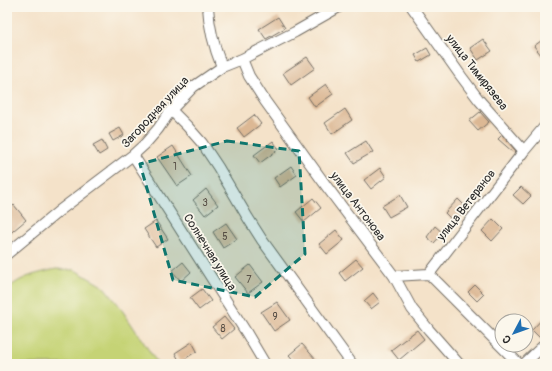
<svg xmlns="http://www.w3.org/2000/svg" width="552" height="371" viewBox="0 0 552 371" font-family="Pangolin,sans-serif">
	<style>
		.green { fill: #c5d375; stroke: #787f50 }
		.building { fill: #dcb894 }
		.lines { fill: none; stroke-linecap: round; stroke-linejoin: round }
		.minor-casing { stroke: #716b62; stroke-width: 12 }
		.minor { stroke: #fff; stroke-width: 10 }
		.marked { fill: #0f766e; fill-opacity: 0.2; stroke: #0f766e; stroke-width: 3; stroke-dasharray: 8 5; stroke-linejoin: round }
		.labels { text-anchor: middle; stroke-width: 3.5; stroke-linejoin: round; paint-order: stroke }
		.number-label { font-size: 10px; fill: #574e45 }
		.street-label { font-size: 12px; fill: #2b2b2b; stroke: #fbf7ec }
	</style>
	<rect width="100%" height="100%" fill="#fbf7ec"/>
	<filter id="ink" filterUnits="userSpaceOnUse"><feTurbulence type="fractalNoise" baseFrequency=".025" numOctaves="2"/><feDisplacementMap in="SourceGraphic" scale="8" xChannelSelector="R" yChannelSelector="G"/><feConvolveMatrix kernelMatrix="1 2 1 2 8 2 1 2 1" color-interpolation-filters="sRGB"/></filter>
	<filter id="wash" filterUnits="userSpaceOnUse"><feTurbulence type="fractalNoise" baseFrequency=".012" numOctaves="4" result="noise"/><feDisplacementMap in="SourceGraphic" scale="16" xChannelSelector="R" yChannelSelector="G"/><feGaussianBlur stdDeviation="0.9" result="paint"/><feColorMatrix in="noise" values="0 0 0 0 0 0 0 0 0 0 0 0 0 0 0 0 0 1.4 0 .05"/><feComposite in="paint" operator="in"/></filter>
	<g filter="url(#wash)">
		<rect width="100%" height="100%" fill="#f4e2c9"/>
		<path class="green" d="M 56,269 L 75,270 L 104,287 L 118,304 L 158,364 L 7,364 L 7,289 C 24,275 36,274 56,269 Z"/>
		<g id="blocks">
			<path class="building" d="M 278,17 L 285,28 L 266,39 L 259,29 Z
				M 545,38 L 545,60 L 534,46 Z
				M 483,39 L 492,51 L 478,60 L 470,48 Z
				M 427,48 L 431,55 L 419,62 L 415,55 Z
				M 307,57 L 315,68 L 291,85 L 283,73 Z
				M 326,84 L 333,94 L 315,107 L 308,97 Z
				M 345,109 L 352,120 L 332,134 L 325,123 Z
				M 480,112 L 489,122 L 478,131 L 469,121 Z
				M 254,115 L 261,124 L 244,137 L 237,128 Z
				M 120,128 L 124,135 L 113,141 L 109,134 Z
				M 502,135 L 516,151 L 514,153 L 498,139 Z
				M 102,140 L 107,150 L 99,155 L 93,145 Z
				M 273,141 L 279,149 L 260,163 L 254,155 Z
				M 366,141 L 373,152 L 354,163 L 347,153 Z
				M 173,146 L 192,176 L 177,186 L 157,157 Z
				M 291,166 L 297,175 L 280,187 L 274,178 Z
				M 380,168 L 386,177 L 371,189 L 364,180 Z
				M 521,187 L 531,196 L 523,204 L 513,195 Z
				M 206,189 L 218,205 L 205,215 L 193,200 Z
				M 400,195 L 407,207 L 389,217 L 382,206 Z
				M 313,198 L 321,208 L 304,222 L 296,212 Z
				M 458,199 L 467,208 L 454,222 L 445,213 Z
				M 14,205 L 26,220 L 7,236 L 7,211 Z
				M 493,219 L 503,229 L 492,241 L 482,231 Z
				M 156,221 L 168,239 L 156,247 L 144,229 Z
				M 226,223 L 237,239 L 223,248 L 213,232 Z
				M 435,226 L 443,233 L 434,243 L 427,237 Z
				M 336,230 L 344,240 L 327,254 L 319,244 Z
				M 356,259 L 363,267 L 345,281 L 339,273 Z
				M 183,262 L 191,272 L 181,281 L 172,271 Z
				M 250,265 L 263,282 L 248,293 L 235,277 Z
				M 475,285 L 484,294 L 477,301 L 468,292 Z
				M 202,289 L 211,301 L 199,310 L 190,298 Z
				M 373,293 L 380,302 L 371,309 L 364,301 Z
				M 277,302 L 290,320 L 274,331 L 261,312 Z
				M 545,316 L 545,335 L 541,339 L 532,330 Z
				M 224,317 L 234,329 L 222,339 L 212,327 Z
				M 417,330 L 424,339 L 399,360 L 391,350 Z
				M 192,342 L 197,351 L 180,362 L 175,353 Z
				M 302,344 L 317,361 L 313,364 L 297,364 L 289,355 Z"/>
		</g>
	</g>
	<g filter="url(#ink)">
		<use href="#blocks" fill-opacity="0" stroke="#716b62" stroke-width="1"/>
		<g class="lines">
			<defs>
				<path id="minor" d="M 208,7 C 209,29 214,47 222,67
					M 412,7 L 461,76 L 479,100 L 524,151
					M 242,59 L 249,76 L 265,101 L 327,187 L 394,276 L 412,309 L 429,330 L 459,364
					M 171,110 L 187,126 L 202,143 L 218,167 L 248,218 L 262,240 L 352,364
					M 133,155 L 246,332 L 265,364
					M 7,254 L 59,211 L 133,155 L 145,144 L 158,129 L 171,110 L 193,87 L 222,67 L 242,59 L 295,32 L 339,7
					M 429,274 L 519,364
					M 394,276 L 429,274 L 524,151 L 545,126
					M 524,364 L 545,344"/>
			</defs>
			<use href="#minor" class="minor-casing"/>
			<use href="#minor" class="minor"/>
		</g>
	</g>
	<path class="marked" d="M 227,141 L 299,151 L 305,254 L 255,297 L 173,280 L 140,164 Z"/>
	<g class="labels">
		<g class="number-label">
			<text x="175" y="170">1</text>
			<text x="205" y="206">3</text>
			<text x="225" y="240">5</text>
			<text x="249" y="283">7</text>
			<text x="275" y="320">9</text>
			<text x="223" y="332">8</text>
		</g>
		<g class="street-label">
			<text transform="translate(477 72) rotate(52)" y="4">улица Тимирязева</text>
			<text transform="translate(155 112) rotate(-47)" y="4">Загородная улица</text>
			<text transform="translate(466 205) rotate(-52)" y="4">улица Ветеранов</text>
			<text transform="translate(358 206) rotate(53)" y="4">улица Антонова</text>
			<text transform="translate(210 252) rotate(58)" y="4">Солнечная улица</text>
		</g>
	</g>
	<rect width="552" height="371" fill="none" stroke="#fbf7ec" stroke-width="24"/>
	<g transform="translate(514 333) rotate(229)"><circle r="19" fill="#fbf7ec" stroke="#a8a59f"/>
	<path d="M0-3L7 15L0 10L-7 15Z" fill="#1f6fb2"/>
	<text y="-6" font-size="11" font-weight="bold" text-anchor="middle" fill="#2b2b2b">С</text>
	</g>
</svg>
